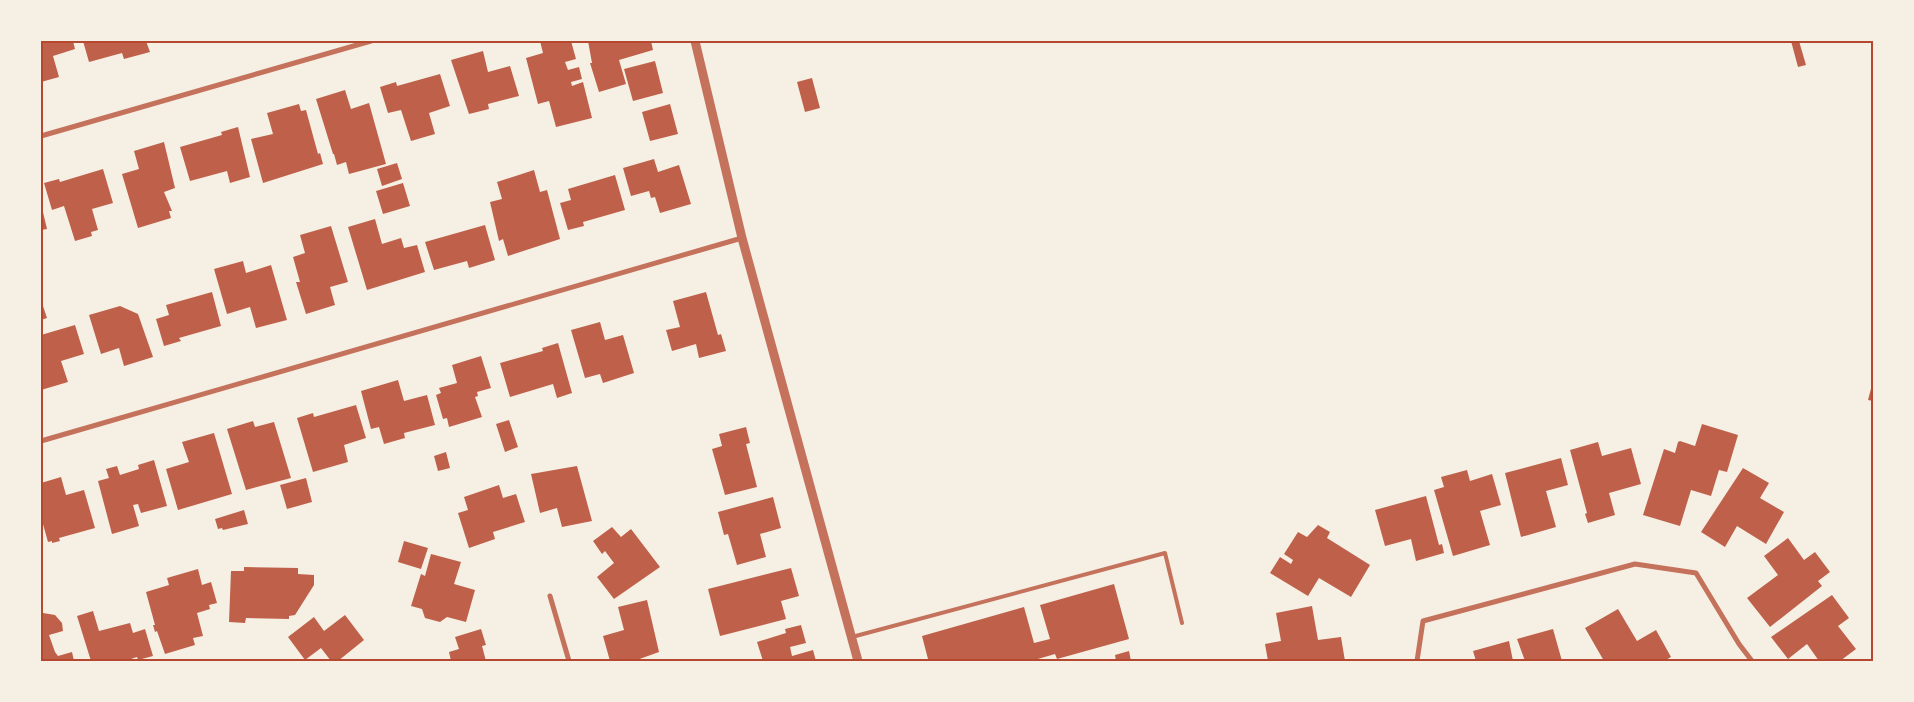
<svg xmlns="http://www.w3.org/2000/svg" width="1914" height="702" viewBox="0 0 1914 702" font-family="Jost,sans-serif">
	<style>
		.building { fill: #bf614a }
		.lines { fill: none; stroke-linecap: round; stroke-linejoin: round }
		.service { stroke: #c5725c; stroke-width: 4 }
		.minor { stroke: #c5725c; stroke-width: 5 }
		.tertiary { stroke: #c5725c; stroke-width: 9 }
		.neatline { fill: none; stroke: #b5482f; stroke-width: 2 }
	</style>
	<rect width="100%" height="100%" fill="#f6efe4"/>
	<path class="building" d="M 41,41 L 73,41 L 75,49 L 53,56 L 59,77 L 41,82 Z
		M 83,41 L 146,41 L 150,52 L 124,59 L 122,53 L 89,62 Z
		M 540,41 L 571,41 L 576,59 L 565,62 L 568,70 L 579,67 L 582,79 L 571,82 L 572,86 L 583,82 L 592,118 L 556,127 L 549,101 L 538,104 L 526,58 L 543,53 Z
		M 588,41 L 651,41 L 653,50 L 619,60 L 626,84 L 599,92 L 590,63 L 592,63 Z
		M 1791,41 L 1799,41 L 1806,65 L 1798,67 Z
		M 483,51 L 488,72 L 510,66 L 519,96 L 488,104 L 489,109 L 469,114 L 451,60 Z
		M 655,61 L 663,93 L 633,101 L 624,69 Z
		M 440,74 L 450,106 L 429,113 L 435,134 L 411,141 L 401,110 L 388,113 L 380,87 L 396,82 L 397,86 Z
		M 812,78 L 820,108 L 805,112 L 797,82 Z
		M 345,90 L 351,109 L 369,103 L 386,164 L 349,174 L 346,162 L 337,165 L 334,154 L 333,154 L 316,99 Z
		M 299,104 L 301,111 L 306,110 L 318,154 L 320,153 L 323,164 L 263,183 L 251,139 L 273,134 L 267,113 Z
		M 670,104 L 678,134 L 650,141 L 642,112 Z
		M 238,127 L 250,177 L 230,183 L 227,171 L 190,181 L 180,147 L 222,135 L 221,132 Z
		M 164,142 L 175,188 L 164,192 L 172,211 L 169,211 L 171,218 L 138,228 L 122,174 L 139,169 L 134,151 Z
		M 654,159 L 658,172 L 679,165 L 691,204 L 660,213 L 655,197 L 651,198 L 649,191 L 631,196 L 623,168 Z
		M 397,163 L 402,179 L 382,186 L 377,169 Z
		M 103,169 L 113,203 L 92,209 L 98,230 L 91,232 L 92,236 L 75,241 L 64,206 L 52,210 L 44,183 L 59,179 L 60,182 Z
		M 534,170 L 540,192 L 547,190 L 560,239 L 508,256 L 503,239 L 499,241 L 490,202 L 502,199 L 497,182 Z
		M 615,175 L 625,210 L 583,222 L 584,226 L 568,230 L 560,203 L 571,200 L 568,189 Z
		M 403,183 L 410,206 L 383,214 L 376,191 Z
		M 42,208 L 47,229 L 41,230 L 41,208 Z
		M 375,219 L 382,244 L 401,238 L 404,248 L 417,245 L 425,272 L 367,290 L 348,227 Z
		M 485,225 L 495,260 L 469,268 L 467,261 L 434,270 L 425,242 Z
		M 331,226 L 348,282 L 330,287 L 335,305 L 306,314 L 296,282 L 300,282 L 293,257 L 305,253 L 300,235 Z
		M 243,261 L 246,273 L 271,265 L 287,320 L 256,328 L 250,307 L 227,314 L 214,269 Z
		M 212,292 L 221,326 L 179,338 L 181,341 L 164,346 L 156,319 L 169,315 L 166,305 Z
		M 706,292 L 718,335 L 721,334 L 726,351 L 699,358 L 696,344 L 672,351 L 666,330 L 680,327 L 673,301 Z
		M 41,300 L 47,318 L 41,320 Z
		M 120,306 L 138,314 L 153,357 L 124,366 L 119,348 L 101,354 L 89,315 Z
		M 600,322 L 605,340 L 623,335 L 634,373 L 603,383 L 600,374 L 585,378 L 571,330 Z
		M 75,325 L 84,354 L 61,361 L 68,382 L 41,390 L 41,335 Z
		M 558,343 L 572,393 L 557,398 L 553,384 L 510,397 L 500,363 L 543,351 L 542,348 Z
		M 481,356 L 491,388 L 477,392 L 478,396 L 475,397 L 482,417 L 449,427 L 447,418 L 443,419 L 436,395 L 441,393 L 439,388 L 457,383 L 452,365 Z
		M 398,380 L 404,401 L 427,395 L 435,425 L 404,433 L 405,438 L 384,444 L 379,427 L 371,429 L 361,391 Z
		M 1873,381 L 1873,401 L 1868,400 Z
		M 356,405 L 366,438 L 344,445 L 348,462 L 313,472 L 297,418 L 313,413 L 314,417 Z
		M 509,420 L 518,447 L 505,452 L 496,424 Z
		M 253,421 L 255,427 L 274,422 L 291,478 L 246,490 L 227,429 Z
		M 1702,424 L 1738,435 L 1727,472 L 1719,470 L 1711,496 L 1691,490 L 1680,526 L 1643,515 L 1664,449 L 1675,453 L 1678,442 L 1680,441 L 1695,446 Z
		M 746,427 L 750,443 L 746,444 L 757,487 L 725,495 L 712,449 L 722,446 L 719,434 Z
		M 214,433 L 232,494 L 178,510 L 166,469 L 189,462 L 182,442 Z
		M 1598,442 L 1602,456 L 1631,448 L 1641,484 L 1609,493 L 1615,515 L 1588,523 L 1585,514 L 1587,513 L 1570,450 Z
		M 446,452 L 450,468 L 438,471 L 434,456 Z
		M 1561,458 L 1568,485 L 1546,491 L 1556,527 L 1521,537 L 1505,473 Z
		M 154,460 L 167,506 L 141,513 L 138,504 L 133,505 L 139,526 L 112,534 L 98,481 L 109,478 L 106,469 L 117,466 L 120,475 L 139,469 L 138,465 Z
		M 577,466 L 592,521 L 562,527 L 557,508 L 540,513 L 531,474 Z
		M 1743,468 L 1769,483 L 1760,498 L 1784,512 L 1766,544 L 1737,526 L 1725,547 L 1701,532 Z
		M 1467,470 L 1470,481 L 1492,474 L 1501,505 L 1480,511 L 1490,545 L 1453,556 L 1434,490 L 1444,487 L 1441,477 Z
		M 61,477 L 66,495 L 84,490 L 95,528 L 59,538 L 60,541 L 52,543 L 52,541 L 48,542 L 41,517 L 41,483 Z
		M 306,478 L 312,502 L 287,509 L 280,485 Z
		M 499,485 L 503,498 L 516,494 L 525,522 L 493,532 L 495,539 L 469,548 L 458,513 L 468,510 L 464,497 Z
		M 1426,496 L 1439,545 L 1442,544 L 1444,553 L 1416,561 L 1411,539 L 1385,546 L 1375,510 Z
		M 773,497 L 781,528 L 760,534 L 766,557 L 737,565 L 728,534 L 724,535 L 718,512 Z
		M 244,510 L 248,524 L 223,530 L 222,528 L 218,529 L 215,519 Z
		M 1318,525 L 1330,532 L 1327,538 L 1370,565 L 1351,597 L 1319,578 L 1308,596 L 1270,573 L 1280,557 L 1291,564 L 1293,560 L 1284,554 L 1298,532 L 1307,537 Z
		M 612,527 L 621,537 L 631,529 L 660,567 L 614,599 L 597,577 L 614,563 L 605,551 L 602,554 L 593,541 Z
		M 1788,538 L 1804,560 L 1815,552 L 1830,572 L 1818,581 L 1822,586 L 1770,627 L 1747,598 L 1778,575 L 1764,556 Z
		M 404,541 L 428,548 L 421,569 L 398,562 Z
		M 431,554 L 461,562 L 454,584 L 475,590 L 466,622 L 447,617 L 440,622 L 425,618 L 422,609 L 411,606 L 421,574 L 425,576 Z
		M 244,567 L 298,568 L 298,574 L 314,575 L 314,585 L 295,615 L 289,616 L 289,619 L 246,618 L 245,623 L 229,622 L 231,571 L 244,571 Z
		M 791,568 L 799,596 L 781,601 L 786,619 L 720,636 L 708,589 Z
		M 198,569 L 202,585 L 211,582 L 217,603 L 209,605 L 210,609 L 197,613 L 203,636 L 193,638 L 195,645 L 165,654 L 157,631 L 155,632 L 153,625 L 155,625 L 146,592 L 169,585 L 167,578 Z
		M 1114,584 L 1129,639 L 1057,659 L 1055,654 L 1031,661 L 923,661 L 928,659 L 922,636 L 1024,607 L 1034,643 L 1050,639 L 1040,605 Z
		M 1832,595 L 1849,618 L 1838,626 L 1856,649 L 1840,661 L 1819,661 L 1807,644 L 1788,659 L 1771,637 Z
		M 647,600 L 659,652 L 634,661 L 610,661 L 603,636 L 624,630 L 618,607 Z
		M 1312,606 L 1318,640 L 1341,637 L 1345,661 L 1268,661 L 1265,644 L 1281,641 L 1276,613 Z
		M 1618,609 L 1637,641 L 1656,630 L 1671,657 L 1664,661 L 1604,661 L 1585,628 Z
		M 93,611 L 99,631 L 130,623 L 133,633 L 145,629 L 153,656 L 138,660 L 137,657 L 125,661 L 91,661 L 77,616 Z
		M 43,613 L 55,615 L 62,623 L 63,631 L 49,635 L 55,652 L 58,656 L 72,652 L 74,661 L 41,661 L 41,614 Z
		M 345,615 L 364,640 L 338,661 L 331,661 L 321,648 L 305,660 L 288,637 L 314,617 L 324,631 Z
		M 801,625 L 806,643 L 790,647 L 792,656 L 813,650 L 816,661 L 763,661 L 757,642 L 786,633 L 785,629 Z
		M 481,629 L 486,645 L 482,646 L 486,661 L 451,661 L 449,652 L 459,649 L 455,637 Z
		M 1553,629 L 1562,661 L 1525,661 L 1517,639 Z
		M 1509,641 L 1513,661 L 1476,661 L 1473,651 Z
		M 1129,651 L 1131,661 L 1116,661 L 1115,655 Z"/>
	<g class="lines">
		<path class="service" d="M 852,637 L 1165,553 L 1182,623"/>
		<path class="minor" d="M 41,136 L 371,41
			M 41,441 L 742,238
			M 550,596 L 569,661
			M 1417,661 L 1423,621 L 1635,564 L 1696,573 L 1739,644 L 1752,661"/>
		<path class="tertiary" d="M 695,41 L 742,238 L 858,661"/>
	</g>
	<rect width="1914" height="702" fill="none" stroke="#f6efe4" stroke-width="85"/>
	<rect x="42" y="42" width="1830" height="618" class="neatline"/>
</svg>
